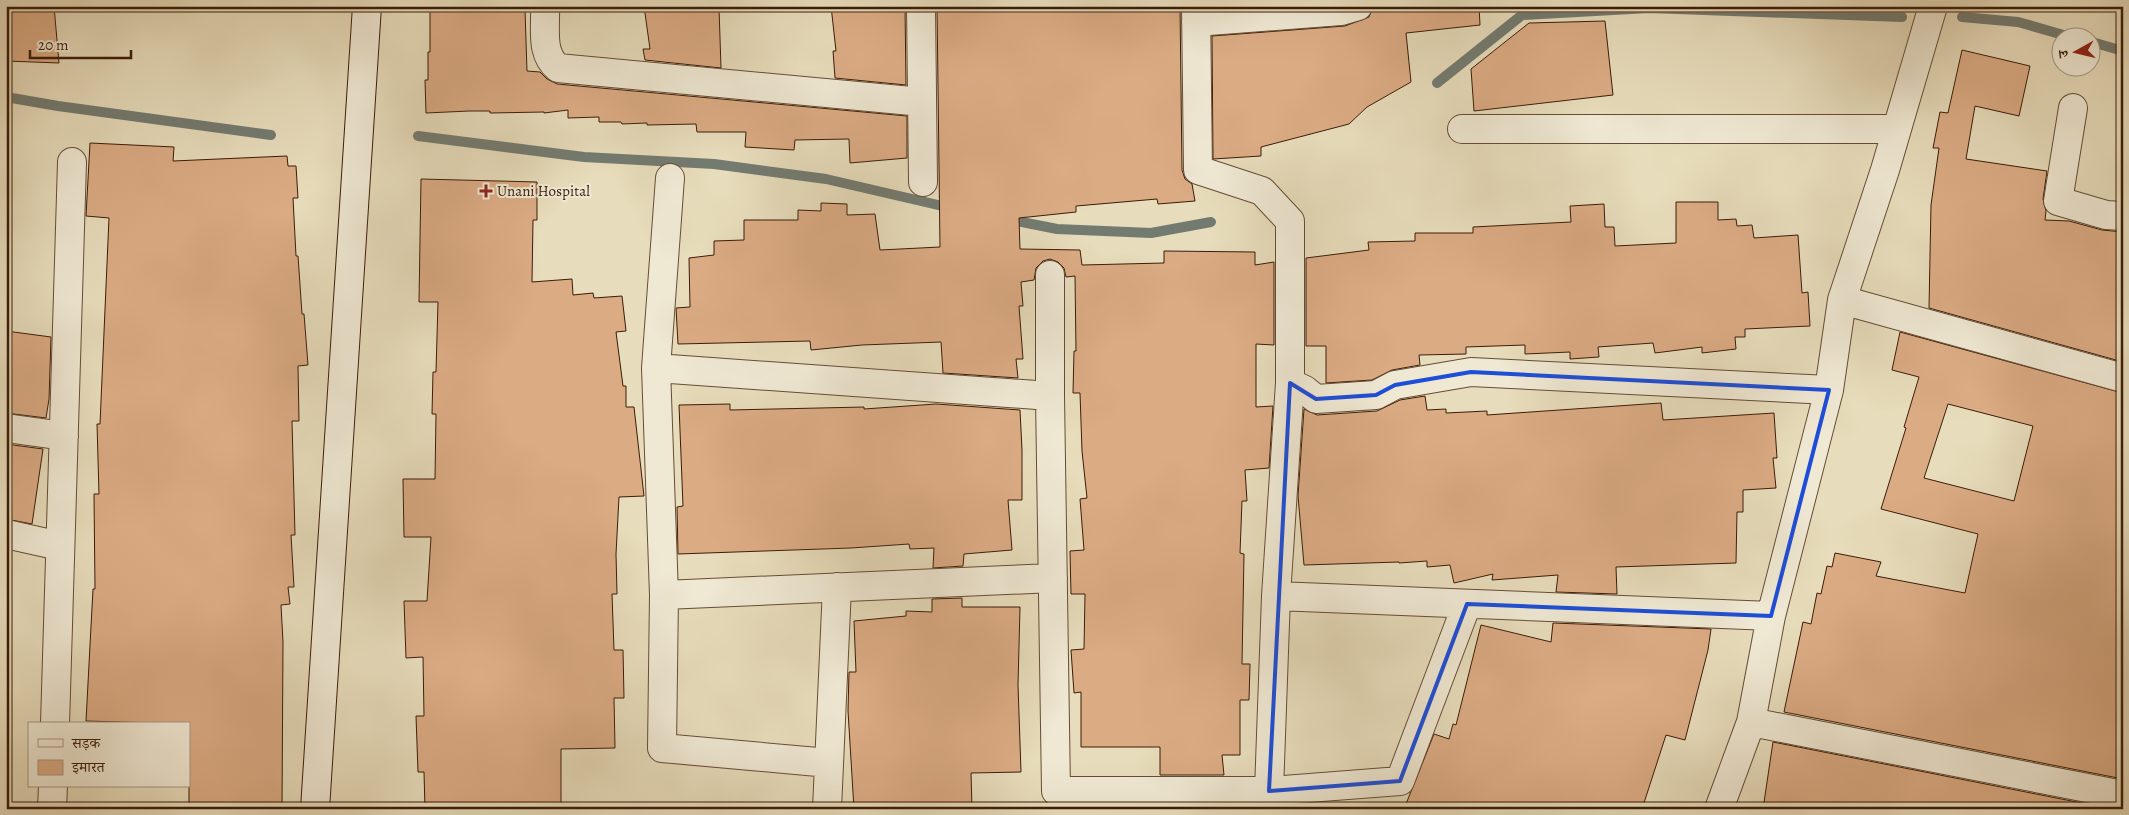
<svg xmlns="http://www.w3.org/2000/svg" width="2129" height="815" viewBox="0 0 2129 815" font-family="Alegreya,'Noto Serif Devanagari',serif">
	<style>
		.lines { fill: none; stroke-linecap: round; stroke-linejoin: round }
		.stream { stroke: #737b71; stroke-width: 10 }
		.building { fill: #dbab84; stroke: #3b1c08; fill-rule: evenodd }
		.minor-casing { stroke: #664c35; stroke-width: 30 }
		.secondary-casing { stroke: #3b1c08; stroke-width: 30 }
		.minor { stroke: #efe8d3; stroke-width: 28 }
		.secondary { stroke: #efe8d3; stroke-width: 28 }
		.marked { fill: none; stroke: #1d4ed8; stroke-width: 4; stroke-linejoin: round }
		.poi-dot { fill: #8f2418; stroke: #efe8d3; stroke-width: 2 }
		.labels { text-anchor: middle; stroke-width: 4; stroke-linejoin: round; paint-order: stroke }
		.poi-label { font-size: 15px; fill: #3b1c08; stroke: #efe8d3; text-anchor: start }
	</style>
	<rect width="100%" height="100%" fill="#e7dcbb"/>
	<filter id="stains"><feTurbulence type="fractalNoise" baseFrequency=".004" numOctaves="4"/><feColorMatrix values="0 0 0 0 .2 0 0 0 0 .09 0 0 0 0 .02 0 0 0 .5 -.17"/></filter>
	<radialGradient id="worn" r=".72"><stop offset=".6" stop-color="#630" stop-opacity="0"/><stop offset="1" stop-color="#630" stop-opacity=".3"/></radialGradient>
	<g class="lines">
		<path class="stream" d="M 1962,17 L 2018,22 L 2074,38
			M 2092,42 L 2123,51
			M 1437,83 L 1522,15 L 1649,8 L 1902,17
			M 6,97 L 58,106 L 271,135
			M 418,136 L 584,157 L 714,164 L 826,179 L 951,208
			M 1007,219 L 1057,229 L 1151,233 L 1211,222"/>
	</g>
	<path class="building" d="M 6,6 L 54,6 L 59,63 L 6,61 Z
		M 430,6 L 488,6 L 488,10 L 525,10 L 527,71 L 540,72 L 547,79 L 557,84 L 907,116 L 907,158 L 850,163 L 849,139 L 795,140 L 794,150 L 745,147 L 746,132 L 697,132 L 696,124 L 647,125 L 647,123 L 622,124 L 621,122 L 599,122 L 599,117 L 568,118 L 568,110 L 544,113 L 544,112 L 490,113 L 490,111 L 469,111 L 426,113 L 425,80 L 428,80 L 428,52 L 430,52 Z
		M 644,6 L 719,8 L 721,68 L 645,60 L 643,49 L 650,49 Z
		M 831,6 L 905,6 L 906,85 L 835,78 L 833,51 L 836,51 Z
		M 937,6 L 1180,6 L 1182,170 L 1185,179 L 1192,184 L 1195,201 L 1158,204 L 1157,199 L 1076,206 L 1076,212 L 1019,218 L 1020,249 L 1080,250 L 1082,265 L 1164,263 L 1164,251 L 1255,252 L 1255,265 L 1274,262 L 1274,345 L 1256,344 L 1256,407 L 1273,406 L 1269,468 L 1245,470 L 1247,501 L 1242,501 L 1240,553 L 1244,554 L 1242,664 L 1250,664 L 1249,700 L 1240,700 L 1240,755 L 1222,755 L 1224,775 L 1160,775 L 1160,747 L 1081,747 L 1081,692 L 1074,693 L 1071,650 L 1084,649 L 1085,594 L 1071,594 L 1070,551 L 1084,550 L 1080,499 L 1087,498 L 1082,451 L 1080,393 L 1073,393 L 1074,351 L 1076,351 L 1075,276 L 1066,277 L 1064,268 L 1058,262 L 1050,259 L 1043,261 L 1036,268 L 1034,280 L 1021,282 L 1023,306 L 1019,306 L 1023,359 L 1016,359 L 1018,378 L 943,373 L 941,342 L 862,345 L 811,350 L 810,341 L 678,344 L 676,308 L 690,307 L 689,258 L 714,255 L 714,241 L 744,240 L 744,220 L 798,220 L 798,210 L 821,211 L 821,203 L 847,204 L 847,215 L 875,214 L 880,250 L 940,247 Z
		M 1373,6 L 1479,6 L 1480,25 L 1406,33 L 1411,82 L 1367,107 L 1349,124 L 1261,147 L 1261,156 L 1213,159 L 1212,36 L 1345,26 L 1369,17 Z
		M 1605,21 L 1613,95 L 1474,111 L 1471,69 L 1529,23 Z
		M 1962,50 L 2030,66 L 2019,116 L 1975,106 L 1966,159 L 2047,171 L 2043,199 L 2046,211 L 2045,220 L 2069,221 L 2102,230 L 2123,232 L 2123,362 L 1929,308 L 1931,205 L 1939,148 L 1933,148 L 1940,112 L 1948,113 Z
		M 90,143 L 174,147 L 173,161 L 287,156 L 288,166 L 296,166 L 298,198 L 293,198 L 296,256 L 298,256 L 302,314 L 304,314 L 308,365 L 298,366 L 299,421 L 292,421 L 295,535 L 291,535 L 294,587 L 288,587 L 290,604 L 281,605 L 283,642 L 282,809 L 189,809 L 189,724 L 86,721 L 93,589 L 95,589 L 94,494 L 99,494 L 97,424 L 100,424 L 109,218 L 86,216 Z
		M 421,179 L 537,182 L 537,220 L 533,220 L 532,282 L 572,279 L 573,295 L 593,293 L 594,298 L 622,296 L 626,331 L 616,332 L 623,386 L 626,386 L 626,407 L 634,407 L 644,496 L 619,497 L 616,554 L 617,594 L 612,594 L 614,650 L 623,650 L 624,698 L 614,698 L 615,748 L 561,749 L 561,809 L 425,809 L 424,772 L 418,772 L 416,716 L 424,716 L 423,657 L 406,658 L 404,601 L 427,601 L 431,537 L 404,537 L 403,479 L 435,479 L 436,414 L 432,414 L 433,372 L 436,372 L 438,302 L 419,302 Z
		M 1676,202 L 1718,202 L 1718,220 L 1736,219 L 1737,226 L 1752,225 L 1754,238 L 1798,235 L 1802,293 L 1808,292 L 1810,326 L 1745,329 L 1745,337 L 1735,337 L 1736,349 L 1702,353 L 1702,347 L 1655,353 L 1653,343 L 1598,347 L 1599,357 L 1570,359 L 1570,352 L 1525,354 L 1525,345 L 1466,347 L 1466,354 L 1419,355 L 1420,365 L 1392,370 L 1372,380 L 1326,383 L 1326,346 L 1306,346 L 1306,258 L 1369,250 L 1368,242 L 1415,241 L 1415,233 L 1473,233 L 1473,227 L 1571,222 L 1570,206 L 1604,204 L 1605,227 L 1614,227 L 1615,246 L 1676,243 Z
		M 6,331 L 51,337 L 49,399 L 46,418 L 6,413 Z
		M 1900,332 L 2123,393 L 2123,776 L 2119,775 L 2118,778 L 1784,712 L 1803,622 L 1811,624 L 1817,593 L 1821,594 L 1827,566 L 1832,567 L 1835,553 L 1881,562 L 1876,576 L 1965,593 L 1978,534 L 1881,509 L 1906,428 L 1904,427 L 1919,377 L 1892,370 ZM 1948,404 L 2033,426 L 2014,501 L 1924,478 Z
		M 1425,396 L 1427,410 L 1446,409 L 1446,413 L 1487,411 L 1487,415 L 1661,403 L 1663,420 L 1774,413 L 1777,458 L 1773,458 L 1776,488 L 1743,490 L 1743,512 L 1737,512 L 1736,563 L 1616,567 L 1617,594 L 1556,592 L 1558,575 L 1492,580 L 1493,574 L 1454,583 L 1450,565 L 1427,567 L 1427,561 L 1399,563 L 1399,562 L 1304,565 L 1298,496 L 1304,409 L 1317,415 L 1377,411 L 1400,400 Z
		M 730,404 L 730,410 L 864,407 L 864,409 L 936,404 L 1020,410 L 1022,450 L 1022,500 L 1008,500 L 1012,550 L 964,554 L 963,566 L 933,568 L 934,548 L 910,549 L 909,544 L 851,548 L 678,554 L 677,507 L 683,506 L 679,405 Z
		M 6,444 L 43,449 L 32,524 L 6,519 Z
		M 962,598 L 962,607 L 1020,607 L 1018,685 L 1021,772 L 971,773 L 972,809 L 854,809 L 848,711 L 849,672 L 856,672 L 854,621 L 906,616 L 906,611 L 932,612 L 932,599 Z
		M 1553,623 L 1711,629 L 1708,650 L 1685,740 L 1666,735 L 1642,809 L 1404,809 L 1434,734 L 1449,739 L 1453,724 L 1456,725 L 1481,625 L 1551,642 Z
		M 1773,742 L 2112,809 L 1763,809 Z
		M 1160,807 L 1227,807 L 1228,809 L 1160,809 Z"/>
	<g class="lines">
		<defs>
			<path id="minor" d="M 545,6 C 546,29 540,53 558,68 L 922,102
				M 921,6 L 923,182
				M 1196,6 L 1198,170 L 1262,191 L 1290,221 L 1290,383 L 1276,596 L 1269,791
				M 1196,22 L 1341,11 L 1358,6
				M 2073,108 L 2058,201 L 2106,215 L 2123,216
				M 1462,129 L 1896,129
				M 1842,300 L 2123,378
				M 656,368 L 670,178
				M 1290,383 L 1305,390 L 1316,399 L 1376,395 L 1395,385 L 1471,372 L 1829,390
				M 1050,396 L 1050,275
				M 6,428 L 64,436
				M 6,534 L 60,546
				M 1053,578 L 664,595 L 656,368 L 1050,396 L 1056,791 L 1269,791 L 1400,781 L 1467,604
				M 664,595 L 662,748 L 829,763
				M 1276,596 L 1771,616
				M 1751,722 L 2123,795
				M 55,724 L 72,162
				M 52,809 L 53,786
				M 827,809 L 837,587
				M 1719,809 L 1751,722 L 1771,616 L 1829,390 L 1842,300 L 1885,170 L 1933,6"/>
			<path id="secondary" d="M 315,809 L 367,6"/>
		</defs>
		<use href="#minor" class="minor-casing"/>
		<use href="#secondary" class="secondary-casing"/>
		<use href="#minor" class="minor"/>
		<use href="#secondary" class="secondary"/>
	</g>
	<path class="marked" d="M 1471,372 L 1829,390 L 1771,616 L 1467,604 L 1400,781 L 1269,791 L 1290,383 L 1316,399 L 1376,395 L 1395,385 Z"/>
	<path class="poi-dot" d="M483.5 183.5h5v5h5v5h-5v5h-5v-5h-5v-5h5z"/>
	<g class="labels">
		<g class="poi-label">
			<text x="497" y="196">Unani Hospital</text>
		</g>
	</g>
	<rect width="2129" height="815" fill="none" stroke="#e7dcbb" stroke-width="25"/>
	<rect x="8" y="8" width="2114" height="800" fill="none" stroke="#3b1c08" stroke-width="2.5"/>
	<rect x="12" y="12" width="2104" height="790" fill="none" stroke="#3b1c08"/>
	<rect x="28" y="722" width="162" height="65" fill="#efe8d3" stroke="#a79682"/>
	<rect x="38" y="739" width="25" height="8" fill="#efe8d3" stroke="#a79682"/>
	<text x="72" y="748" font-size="15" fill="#3b1c08">सड़क</text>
	<rect x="38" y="760" width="25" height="15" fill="#dbab84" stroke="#a79682"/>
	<text x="72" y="772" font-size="15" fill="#3b1c08">इमारत</text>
	<g transform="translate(2076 52) rotate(262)"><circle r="24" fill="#efe8d3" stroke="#a79682"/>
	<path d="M0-4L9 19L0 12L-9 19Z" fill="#8f2418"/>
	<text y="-8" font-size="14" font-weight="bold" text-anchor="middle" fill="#3b1c08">उ</text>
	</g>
	<path d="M30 50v8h101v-8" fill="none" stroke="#3b1c08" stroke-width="2.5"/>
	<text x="38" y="50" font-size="15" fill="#3b1c08" stroke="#efe8d3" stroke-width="4" paint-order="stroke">20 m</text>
	<rect width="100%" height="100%" filter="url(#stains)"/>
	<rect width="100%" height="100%" fill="url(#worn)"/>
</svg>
